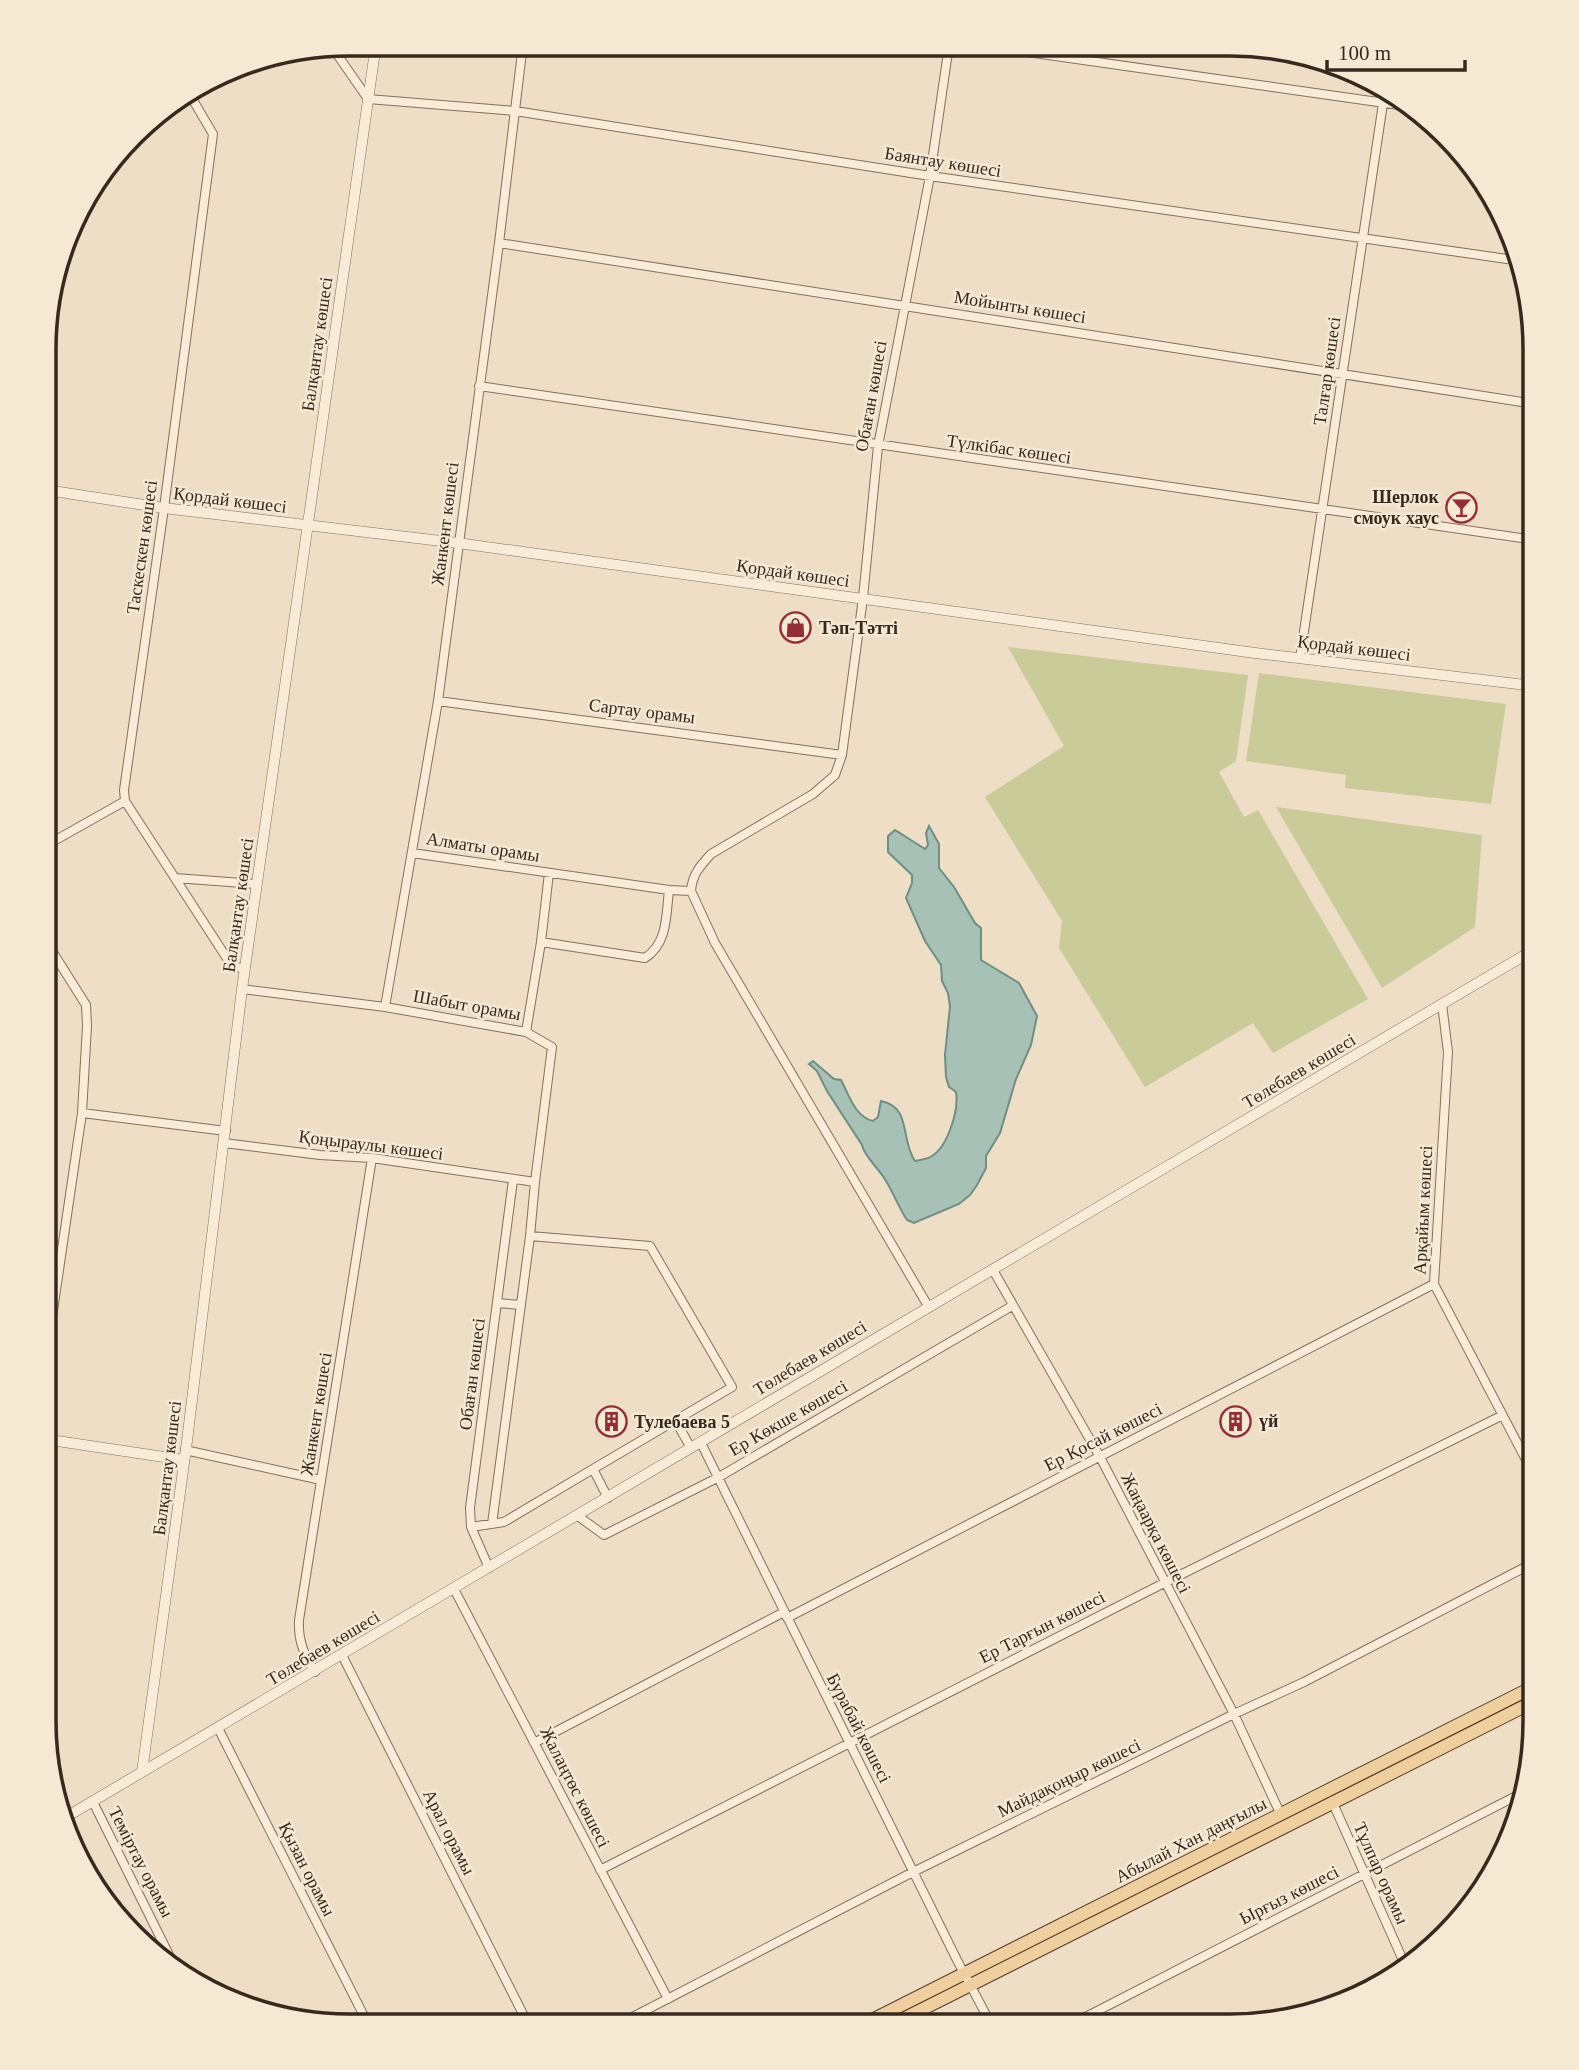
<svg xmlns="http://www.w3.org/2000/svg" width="1579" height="2070" viewBox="0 0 1579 2070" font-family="'Times New Roman',serif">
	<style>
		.green { fill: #c9cb99 }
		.water { fill: #a7c1b7; stroke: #6d8f84; stroke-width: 2 }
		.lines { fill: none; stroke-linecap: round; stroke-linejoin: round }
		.minor-casing { stroke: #886f5b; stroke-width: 10 }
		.tertiary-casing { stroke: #886f5b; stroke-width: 11 }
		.primary-casing { stroke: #563e2f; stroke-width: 14 }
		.minor { stroke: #f8ecd8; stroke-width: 8 }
		.tertiary { stroke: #f8ecd8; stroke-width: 10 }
		.primary { stroke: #efcf9e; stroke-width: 12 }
		.labels { text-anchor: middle; stroke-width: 5; stroke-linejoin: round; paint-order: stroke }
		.street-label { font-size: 18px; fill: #38291f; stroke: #f5e9d4 }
		.poi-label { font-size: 18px; font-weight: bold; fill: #38291f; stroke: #f5e9d4; text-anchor: start }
		.rim { fill: none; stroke: #38291f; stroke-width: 3.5 }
	</style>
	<rect width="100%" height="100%" fill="#eddec5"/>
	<path class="green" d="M 1008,647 L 1248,675 L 1236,761 L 1219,772 L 1244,817 L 1258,810 L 1368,999 L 1273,1053 L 1253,1023 L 1145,1087 L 1059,948 L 1062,921 L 985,797 L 1064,746 Z
		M 1259,673 L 1506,704 L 1491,804 L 1345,788 L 1346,775 L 1246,761 Z
		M 1276,807 L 1482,835 L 1475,927 L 1382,988 Z"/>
	<path class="water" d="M 929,826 L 939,844 L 939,868 L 954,887 L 975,923 L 981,928 L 981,960 L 1019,983 L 1037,1016 L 1031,1045 L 1016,1079 L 1000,1133 L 986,1156 L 986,1168 L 977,1185 L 970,1195 L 959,1204 L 914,1223 L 907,1220 C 899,1208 894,1194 886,1181 C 879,1168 865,1158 862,1145 L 827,1091 L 817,1071 L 809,1064 L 813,1061 L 834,1079 L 841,1080 C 849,1095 855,1117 873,1121 L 878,1117 L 881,1101 C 912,1107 900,1140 915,1161 C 920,1160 928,1159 932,1156 C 948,1146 959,1110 956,1092 L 949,1087 L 946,1077 L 945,1055 L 950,1006 L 948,993 L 942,981 L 941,965 L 925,941 L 906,898 L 912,883 L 912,875 L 888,852 L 888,836 L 895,830 L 925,849 L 928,845 L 926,833 Z"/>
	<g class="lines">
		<defs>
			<path id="minor" d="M 985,46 L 1413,107
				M 332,47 L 368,99 L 515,111 L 930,176 L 1514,260
				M 190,95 L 213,134 L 164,508 L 124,790 L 125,801 L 228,960 L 233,966 L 245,969
				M 499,243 L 1535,404
				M 46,329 L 52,294
				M 479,386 L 1535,540
				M 1300,658 L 1385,90
				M 438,701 L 842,755
				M 45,846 L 125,801
				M 412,853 L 669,890
				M 175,878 L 257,884
				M 691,891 L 715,943 L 928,1306
				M 541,942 L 645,958 C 668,943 666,915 669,890 L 691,891 C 692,875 700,866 711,854 L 813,794 L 835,775 L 842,755 L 863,598 L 878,446 L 930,176 L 949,45
				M 242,989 L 385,1007 L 526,1032 L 541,942 L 549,873
				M 1442,1004 L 1448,1052 L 1434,1284 L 1535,1477
				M 385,1007 L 438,701 L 499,243 L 523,44
				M 526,1032 L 552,1047 L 535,1182
				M 82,1113 L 226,1131
				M 224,1143 L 320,1155 L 372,1158 L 535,1182 L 530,1236
				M 993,1270 L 1100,1457 L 1234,1714 L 1281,1815
				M 497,1303 L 521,1305
				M 44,1372 L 82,1113 L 87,1026 L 86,1005 L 45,940
				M 675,1420 L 691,1448
				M 701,1443 L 957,1960 L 992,2026
				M 185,1450 L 321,1480
				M 578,1516 L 604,1535 L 719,1477 L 1012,1306
				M 492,1524 L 530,1236 L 650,1246 L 732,1387 L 593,1469 L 608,1498
				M 471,1527 L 504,1522 L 593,1469
				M 489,1568 L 471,1527 L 470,1508 L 513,1180
				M 454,1589 L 668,1999
				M 787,1618 L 1434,1284
				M 342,1655 L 528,2024
				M 315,1672 C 304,1654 298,1642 299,1620 L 372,1158
				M 218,1728 L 368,2024
				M 534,1743 L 784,1612
				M 1332,1801 L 1406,1967
				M 93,1802 L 179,1975
				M 600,1870 L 1168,1581 L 1501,1416
				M 617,2025 L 913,1872 L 1234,1714 L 1304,1682 L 1535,1562
				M 1068,2026 L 1524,1792"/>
			<path id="tertiary" d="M 46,490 L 164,508 L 458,543 L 1255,653 L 1535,686
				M 44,1439 L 184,1460
				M 142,1772 L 187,1441 L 242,989 L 376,44
				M 66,1817 L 1535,949"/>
			<path id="primary" d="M 862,2025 L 1535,1686
				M 891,2025 L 1535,1701"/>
		</defs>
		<use href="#minor" class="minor-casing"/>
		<use href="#tertiary" class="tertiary-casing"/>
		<use href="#primary" class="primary-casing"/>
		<use href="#minor" class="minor"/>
		<use href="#tertiary" class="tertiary"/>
		<use href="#primary" class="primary"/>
	</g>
	<defs>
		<symbol id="bar-ring" viewBox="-11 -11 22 22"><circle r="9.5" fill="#f5e9d4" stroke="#952d36" stroke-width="1.5"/><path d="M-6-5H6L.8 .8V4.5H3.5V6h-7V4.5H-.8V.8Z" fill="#952d36"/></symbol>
		<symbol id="shop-ring" viewBox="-11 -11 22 22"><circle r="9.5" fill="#f5e9d4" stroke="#952d36" stroke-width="1.5"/><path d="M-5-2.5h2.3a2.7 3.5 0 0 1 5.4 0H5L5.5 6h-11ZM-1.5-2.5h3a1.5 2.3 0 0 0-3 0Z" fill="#952d36"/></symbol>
		<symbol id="building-ring" viewBox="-11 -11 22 22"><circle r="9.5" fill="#f5e9d4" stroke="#952d36" stroke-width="1.5"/><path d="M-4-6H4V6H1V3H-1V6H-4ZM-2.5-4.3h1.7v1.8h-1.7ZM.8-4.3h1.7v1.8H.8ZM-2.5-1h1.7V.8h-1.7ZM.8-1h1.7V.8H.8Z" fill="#952d36"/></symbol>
	</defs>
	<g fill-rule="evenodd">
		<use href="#bar-ring" x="1444" y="490" width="35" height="35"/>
		<use href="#shop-ring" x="778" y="610" width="35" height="35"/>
		<use href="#building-ring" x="1218" y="1404" width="35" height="35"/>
		<use href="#building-ring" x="594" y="1404" width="35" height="35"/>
	</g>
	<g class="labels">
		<g class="street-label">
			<text transform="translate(943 162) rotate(9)" y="6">Баянтау көшесі</text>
			<text transform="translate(1020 307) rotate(9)" y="6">Мойынты көшесі</text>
			<text transform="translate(317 344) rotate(-82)" y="6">Балқантау көшесі</text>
			<text transform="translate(1327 371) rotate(-82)" y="6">Талғар көшесі</text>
			<text transform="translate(871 396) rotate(-80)" y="6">Обаған көшесі</text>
			<text transform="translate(1009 449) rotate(8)" y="6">Түлкібас көшесі</text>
			<text transform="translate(230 500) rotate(7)" y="6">Қордай көшесі</text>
			<text transform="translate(445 524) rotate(-83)" y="6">Жанкент көшесі</text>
			<text transform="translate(142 547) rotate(-82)" y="6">Таскескен көшесі</text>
			<text transform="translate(793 573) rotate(8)" y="6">Қордай көшесі</text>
			<text transform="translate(1354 648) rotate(7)" y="6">Қордай көшесі</text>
			<text transform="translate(642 711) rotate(7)" y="6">Сартау орамы</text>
			<text transform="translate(483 847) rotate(9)" y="6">Алматы орамы</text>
			<text transform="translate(238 905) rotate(-82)" y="6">Балқантау көшесі</text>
			<text transform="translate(467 1005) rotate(10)" y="6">Шабыт орамы</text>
			<text transform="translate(1299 1071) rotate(-31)" y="6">Төлебаев көшесі</text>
			<text transform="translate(371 1145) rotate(7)" y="6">Қоңыраулы көшесі</text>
			<text transform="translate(1423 1210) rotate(-87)" y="6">Арқайым көшесі</text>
			<text transform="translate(810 1358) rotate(-31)" y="6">Төлебаев көшесі</text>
			<text transform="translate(472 1374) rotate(-83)" y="6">Обаған көшесі</text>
			<text transform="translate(316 1414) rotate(-81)" y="6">Жанкент көшесі</text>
			<text transform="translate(788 1418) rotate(-30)" y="6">Ер Көкше көшесі</text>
			<text transform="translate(1103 1437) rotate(-27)" y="6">Ер Қосай көшесі</text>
			<text transform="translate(167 1468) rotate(-83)" y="6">Балқантау көшесі</text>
			<text transform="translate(1156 1533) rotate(63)" y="6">Жаңаарқа көшесі</text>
			<text transform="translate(1042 1627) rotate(-27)" y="6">Ер Тарғын көшесі</text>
			<text transform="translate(323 1648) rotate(-31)" y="6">Төлебаев көшесі</text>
			<text transform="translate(859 1728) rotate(63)" y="6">Бурабай көшесі</text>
			<text transform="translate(1069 1778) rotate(-26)" y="6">Майдақоңыр көшесі</text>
			<text transform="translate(575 1787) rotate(63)" y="6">Жалаңтөс көшесі</text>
			<text transform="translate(449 1832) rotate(63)" y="6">Арал орамы</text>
			<text transform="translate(1191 1840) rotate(-27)" y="6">Абылай Хан даңғылы</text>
			<text transform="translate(141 1862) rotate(63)" y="6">Теміртау орамы</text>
			<text transform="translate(307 1869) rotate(63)" y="6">Қызан орамы</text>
			<text transform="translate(1381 1873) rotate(66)" y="6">Тұлпар орамы</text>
			<text transform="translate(1289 1895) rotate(-27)" y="6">Ырғыз көшесі</text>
		</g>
		<g class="poi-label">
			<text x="1439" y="503" text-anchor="end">Шерлок<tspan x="1439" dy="21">смоук хаус</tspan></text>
			<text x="819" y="634">Тәп-Тәтті</text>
			<text x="1259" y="1427">үй</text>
			<text x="634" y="1428">Тулебаева 5</text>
		</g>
	</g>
	<path d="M0 0H1579V2070H0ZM349 56H1230A293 293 0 0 1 1523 349V1721A293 293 0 0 1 1230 2014H349A293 293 0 0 1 56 1721V349A293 293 0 0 1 349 56Z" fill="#f5e9d4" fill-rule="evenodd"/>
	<path class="rim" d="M349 56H1230A293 293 0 0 1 1523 349V1721A293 293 0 0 1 1230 2014H349A293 293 0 0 1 56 1721V349A293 293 0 0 1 349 56Z"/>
	<path d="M1327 60v10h138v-10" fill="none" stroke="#38291f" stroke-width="3.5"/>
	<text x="1338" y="60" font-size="21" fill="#38291f" stroke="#f5e9d4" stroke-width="5" paint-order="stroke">100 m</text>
</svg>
